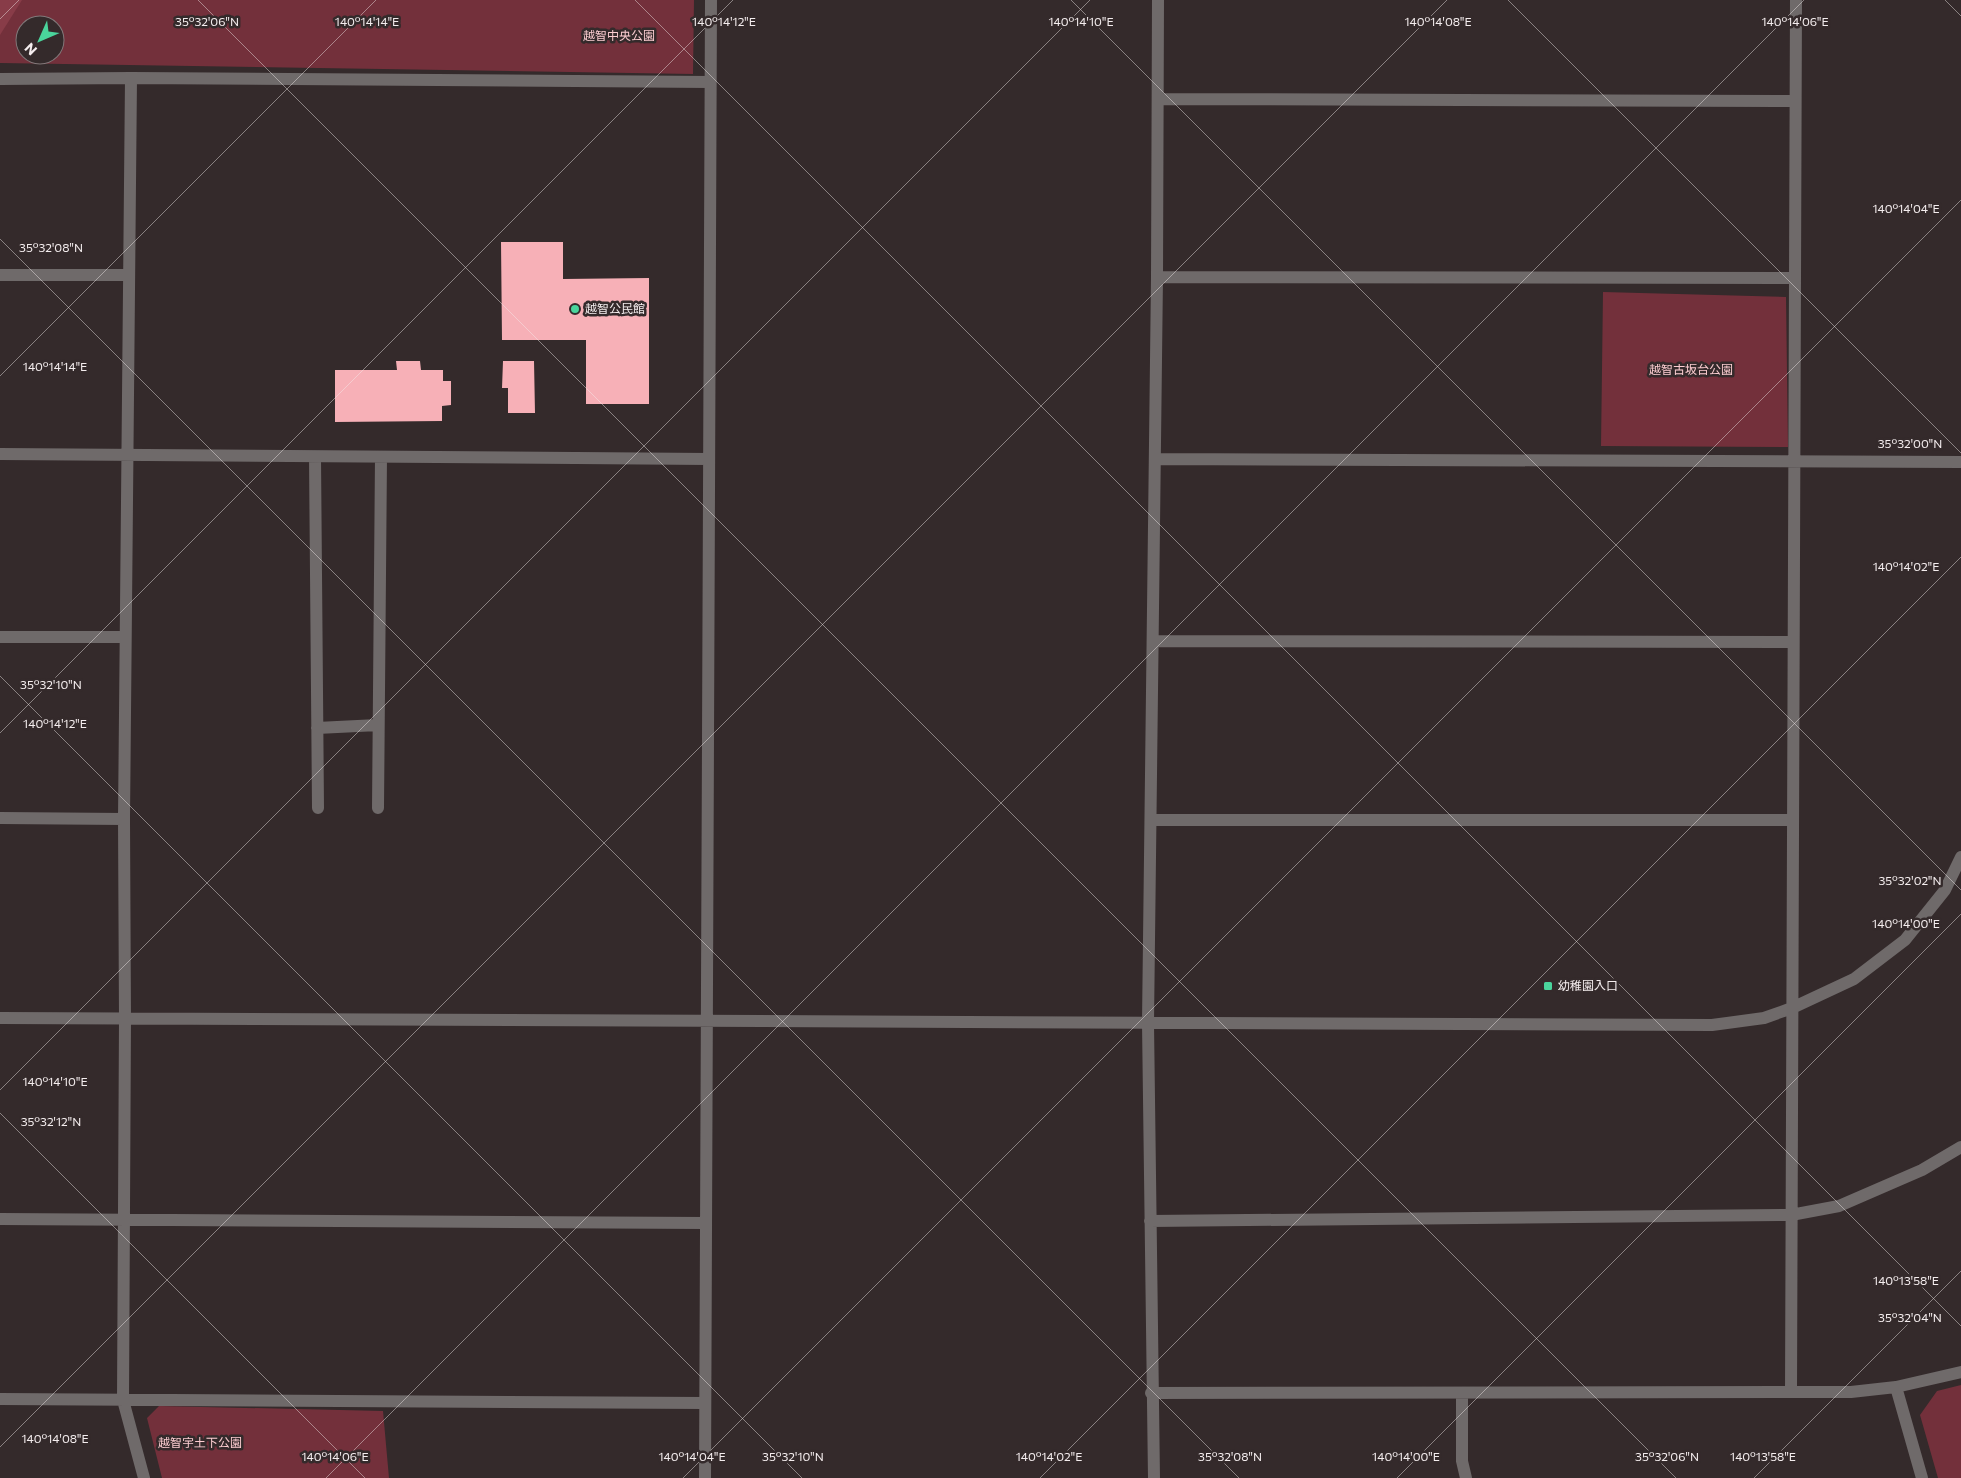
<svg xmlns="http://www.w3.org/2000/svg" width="1961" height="1478" viewBox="0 0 1961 1478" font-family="Commissioner,'Noto Sans JP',sans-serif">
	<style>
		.green { fill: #73303b; fill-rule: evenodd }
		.forest { fill: #883c48 }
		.building { fill: #f7b0b7 }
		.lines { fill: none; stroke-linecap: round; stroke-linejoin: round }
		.minor { stroke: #6f6a6a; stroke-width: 12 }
		.ticks { fill: none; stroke: #f4edee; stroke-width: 1; stroke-opacity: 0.45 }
		.poi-dot { fill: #4ad49c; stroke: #342a2b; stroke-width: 2 }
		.labels { text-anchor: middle; stroke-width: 5; stroke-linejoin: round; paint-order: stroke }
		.park-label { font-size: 12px; fill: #fbccd0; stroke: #342a2b }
		.poi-label { font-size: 12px; fill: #f4edee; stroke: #342a2b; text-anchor: start }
		.ticks-label { font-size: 12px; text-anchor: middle; fill: #f4edee; stroke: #342a2b; stroke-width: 5; stroke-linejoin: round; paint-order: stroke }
	</style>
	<rect width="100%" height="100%" fill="#342a2b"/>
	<path class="green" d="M 0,0 L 694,0 L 693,74 L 0,63 ZM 25,25 L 55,25 L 55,55 L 25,55 Z
		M 1603,292 L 1786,297 L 1788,447 L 1601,446 Z
		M 1961,1385 L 1961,1478 L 1938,1478 L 1920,1415 L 1937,1391 Z
		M 159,1406 L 383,1411 L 389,1478 L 162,1478 L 147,1418 Z"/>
	<path class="forest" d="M 0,0 L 22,0 L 0,35 Z"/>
	<path class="building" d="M 501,242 L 563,242 L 563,279 L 649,278 L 649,404 L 586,404 L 586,340 L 502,340 Z
		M 396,361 L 420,361 L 421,370 L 443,370 L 443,381 L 451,381 L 451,405 L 442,406 L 442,421 L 335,422 L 335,370 L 397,370 Z
		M 503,361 L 534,361 L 535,413 L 508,413 L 508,388 L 502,388 Z"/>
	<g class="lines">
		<path class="minor" d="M 131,78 L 124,819 L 125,1019 L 123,1400 L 144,1478
			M 0,79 L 131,78 L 710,82
			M 1158,99 L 1795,101
			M 0,275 L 128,275
			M 1157,277 L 1795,278
			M 0,454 L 709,459
			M 315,457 L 318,808
			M 1155,459 L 1961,462
			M 0,637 L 125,637
			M 1153,641 L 1793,642
			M 317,728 L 378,725
			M 378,808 L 381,457
			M 0,818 L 124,819
			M 1151,820 L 1792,820
			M 0,1018 L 1712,1025 L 1764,1018 L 1792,1008 L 1854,979 L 1905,940 L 1945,890 L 1961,857
			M 0,1219 L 706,1223
			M 1150,1221 L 1791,1215 L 1839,1206 L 1922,1170 L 1961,1147
			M 1896,1387 L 1922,1478
			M 1791,1392 L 1796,0
			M 1151,1393 L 1851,1392 L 1896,1387 L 1961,1372
			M 1462,1393 L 1462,1461 L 1466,1478
			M 0,1399 L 705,1403
			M 705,1478 L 711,0
			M 1154,1478 L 1148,1023 L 1157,277 L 1158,0"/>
	</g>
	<path class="ticks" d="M 198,0 L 1676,1478M 635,0 L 1961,1326M 1071,0 L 1961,890M 1508,0 L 1961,453M 1945,0 L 1961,16M 0,19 L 19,0M 0,239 L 1239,1478M 0,376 L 376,0M 0,676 L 802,1478M 0,733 L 733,0M 0,1090 L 1090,0M 0,1113 L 365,1478M 0,1447 L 1447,0M 326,1478 L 1804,0M 683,1478 L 1961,200M 1040,1478 L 1961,557M 1397,1478 L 1961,914M 1754,1478 L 1961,1271"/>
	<g class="poi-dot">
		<circle cx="575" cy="309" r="5"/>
		<rect x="1543" y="981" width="10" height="10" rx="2.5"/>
	</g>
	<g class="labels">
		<g class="park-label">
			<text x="619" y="40">越智中央公園</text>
			<text x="1691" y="374">越智古坂台公園</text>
			<text x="200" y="1447">越智宇土下公園</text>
		</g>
		<g class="poi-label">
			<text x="585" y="313">越智公民館</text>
			<text x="1558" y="990">幼稚園入口</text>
		</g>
	</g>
	<g class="ticks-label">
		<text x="207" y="26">35°32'06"N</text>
		<text x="367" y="26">140°14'14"E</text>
		<text x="724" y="26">140°14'12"E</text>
		<text x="1081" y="26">140°14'10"E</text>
		<text x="1795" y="26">140°14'06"E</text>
		<text x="1438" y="26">140°14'08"E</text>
		<text x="1906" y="213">140°14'04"E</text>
		<text x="51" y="252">35°32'08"N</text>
		<text x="55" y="371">140°14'14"E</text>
		<text x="1910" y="448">35°32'00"N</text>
		<text x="1906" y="571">140°14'02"E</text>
		<text x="51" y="689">35°32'10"N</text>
		<text x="55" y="728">140°14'12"E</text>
		<text x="1910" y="885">35°32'02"N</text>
		<text x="1906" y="928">140°14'00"E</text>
		<text x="55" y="1086">140°14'10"E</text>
		<text x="51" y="1126">35°32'12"N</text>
		<text x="1906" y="1285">140°13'58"E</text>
		<text x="1910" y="1322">35°32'04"N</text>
		<text x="55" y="1443">140°14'08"E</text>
		<text x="335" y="1461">140°14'06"E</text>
		<text x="692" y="1461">140°14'04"E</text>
		<text x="793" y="1461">35°32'10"N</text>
		<text x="1049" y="1461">140°14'02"E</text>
		<text x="1230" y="1461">35°32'08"N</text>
		<text x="1406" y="1461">140°14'00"E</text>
		<text x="1667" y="1461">35°32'06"N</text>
		<text x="1763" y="1461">140°13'58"E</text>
	</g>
	<g transform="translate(40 40) rotate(225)"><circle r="24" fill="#342a2b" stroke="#817879"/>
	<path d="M0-4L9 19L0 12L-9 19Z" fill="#4ad49c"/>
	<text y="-8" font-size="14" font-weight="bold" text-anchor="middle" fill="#f4edee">N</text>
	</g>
</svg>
